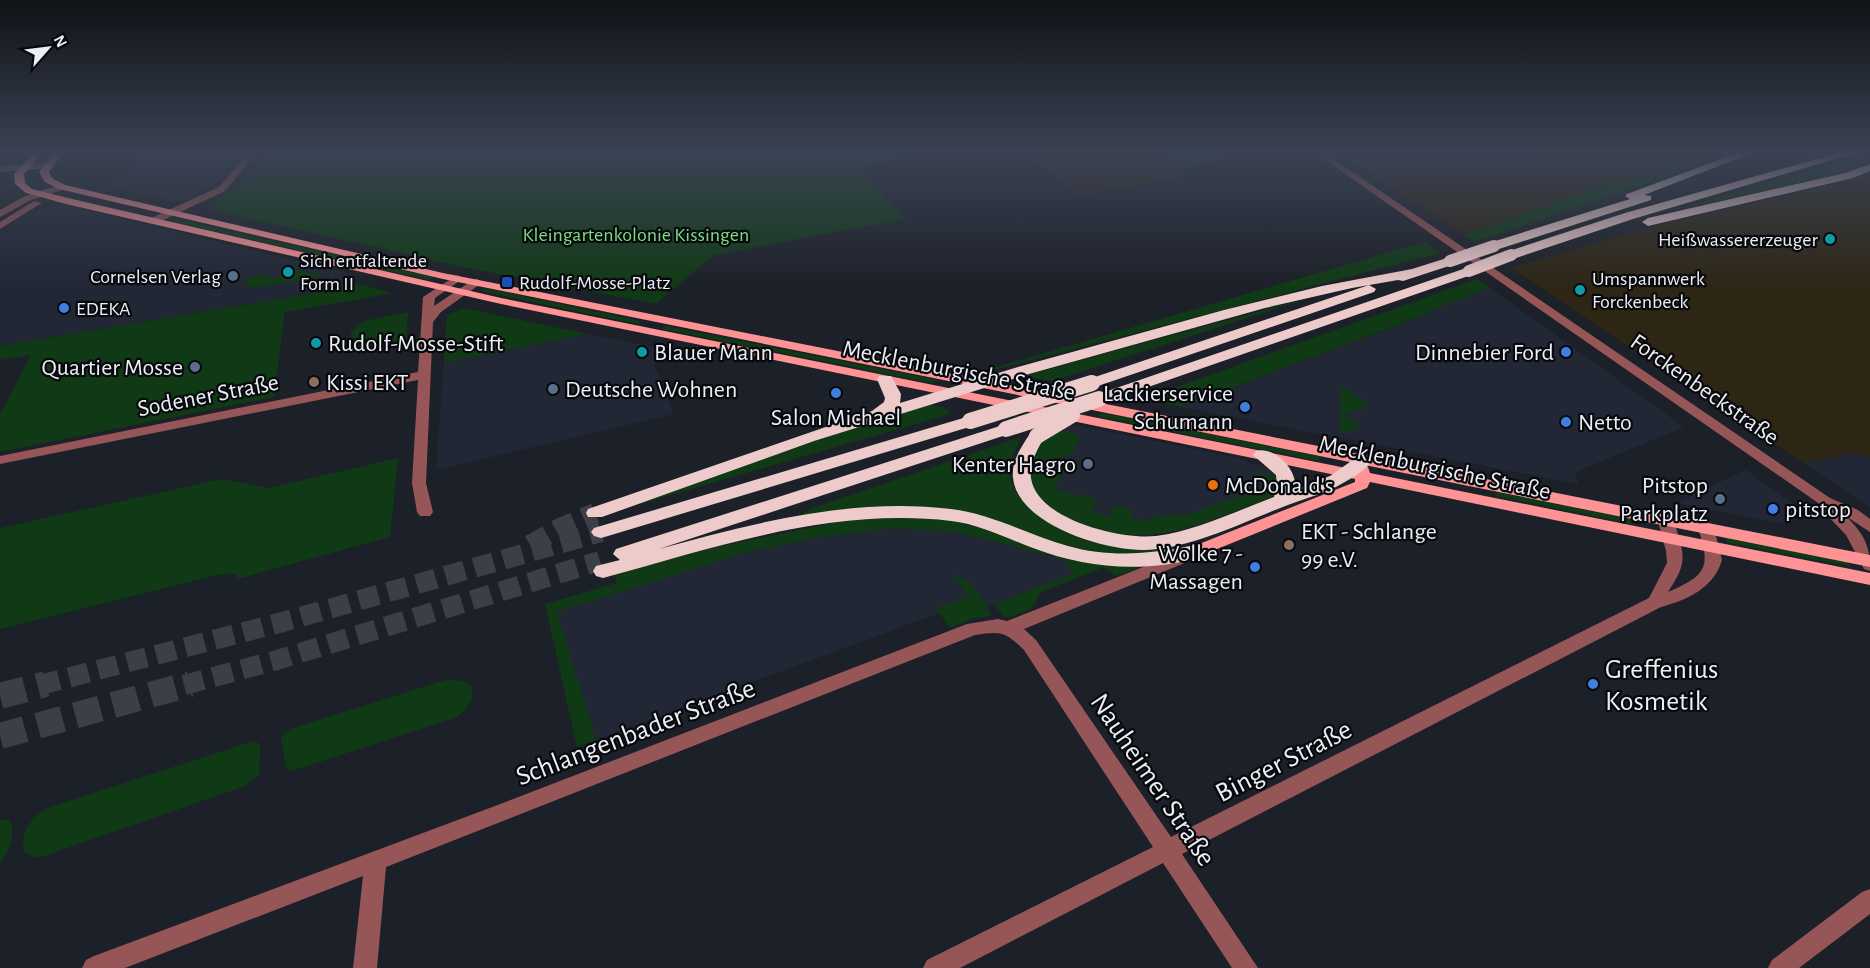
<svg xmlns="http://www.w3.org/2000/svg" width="1870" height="968" viewBox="0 0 1870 968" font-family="'Alegreya Sans',sans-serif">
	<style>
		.built { fill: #222735 }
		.industrial { fill: #2e2615 }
		.green { fill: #103a15 }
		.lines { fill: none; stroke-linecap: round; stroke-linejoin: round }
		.highway-tunnel-far1 { stroke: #3b3f47; stroke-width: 20; stroke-dasharray: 20 10; stroke-linecap: butt }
		.highway-tunnel { stroke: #3b3f47; stroke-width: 26; stroke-dasharray: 26 13; stroke-linecap: butt }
		.minor { fill: #965557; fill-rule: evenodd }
		.major { fill: #fe9395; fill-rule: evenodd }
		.highway { fill: #edcbcb; fill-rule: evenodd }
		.highway-bridge-far1 { stroke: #edcbcb; stroke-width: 12 }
		.highway-bridge { stroke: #edcbcb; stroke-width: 16 }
		.culture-dot { fill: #0f9aa8; stroke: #08090d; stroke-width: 2 }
		.service-dot { fill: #5c6f8a; stroke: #08090d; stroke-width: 2 }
		.transit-dot { fill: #1a4fb4; stroke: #08090d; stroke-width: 2 }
		.shop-dot { fill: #3f7fe0; stroke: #08090d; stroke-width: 2 }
		.education-dot { fill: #8d6e63; stroke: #08090d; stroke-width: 2 }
		.food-dot { fill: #e8710a; stroke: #08090d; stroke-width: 2 }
		.labels { text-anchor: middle; stroke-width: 4.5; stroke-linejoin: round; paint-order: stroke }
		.far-park-label { font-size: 20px; fill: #7bdf82; stroke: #08090d }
		.far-poi-label { font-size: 20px; fill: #eceef5; stroke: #08090d; text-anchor: start }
		.poi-label { font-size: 24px; fill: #eceef5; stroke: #08090d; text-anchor: start }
		.street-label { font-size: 24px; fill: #eceef5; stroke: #08090d }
		.near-poi-label { font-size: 28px; fill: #eceef5; stroke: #08090d; text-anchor: start }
		.near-street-label { font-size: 28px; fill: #eceef5; stroke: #08090d }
	</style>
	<rect width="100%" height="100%" fill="#1c2028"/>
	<path class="built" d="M 165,153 L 240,153 L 211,186 L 184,201 L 175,202 L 113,187 L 141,155 Z
		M 62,205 L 296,261 L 357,275 L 328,291 L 0,346 L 0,231 L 31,211 Z
		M 1490,288 L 1684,427 L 1576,472 L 1578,484 L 1181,407 L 1428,314 L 1426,312 Z
		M 588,334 L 668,350 L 654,364 L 674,414 L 436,470 L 444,363 Z
		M 1071,424 L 1247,460 L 1247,463 L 1267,467 L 1280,477 L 1272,497 L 1182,530 L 1137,535 L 1061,515 L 1047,504 L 1045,438 Z
		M 1853,453 L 1870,457 L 1870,508 L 1803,463 Z
		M 1746,470 L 1798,507 L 1784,524 L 1680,504 L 1679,501 Z
		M 894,528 L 955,532 L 980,538 L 1061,558 L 1075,573 L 967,614 L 961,605 L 577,747 L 545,604 L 744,553 L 815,538 Z"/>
	<path class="industrial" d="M 1023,153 L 1152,153 L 1189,175 L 1081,196 Z
		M 1340,153 L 1732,153 L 1613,182 L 1463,234 Z
		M 1870,173 L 1870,457 L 1853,453 L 1803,463 L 1511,268 L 1658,225 L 1826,186 Z"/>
	<path class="green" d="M 268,153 L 941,153 L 856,167 L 905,219 L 714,255 L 656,304 L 463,267 L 211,210 L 219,199 L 244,183 Z
		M 1156,153 L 1257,153 L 1180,168 Z
		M 1728,155 L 1666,178 L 1474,242 L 1463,235 L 1614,182 Z
		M 1863,156 L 1868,160 L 1826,177 L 1673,210 Z
		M 173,218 L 433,277 L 429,280 L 167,220 Z
		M 1424,242 L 1440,253 L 994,370 L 990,369 Z
		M 290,268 L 324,276 L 253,288 L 245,285 L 247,278 L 262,274 L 272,276 L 272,279 L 281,277 L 282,271 Z
		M 1477,279 L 1490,288 L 1427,312 L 1429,313 L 1181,407 L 1158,402 L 1152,396 Z
		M 345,281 L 393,293 L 285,312 L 274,397 L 0,452 L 0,414 L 31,355 L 0,360 L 0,346 L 328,291 Z
		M 484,288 L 641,321 L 638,324 L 480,291 Z
		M 1312,297 L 1052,381 L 1024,376 L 1293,302 Z
		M 464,308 L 588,334 L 444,363 L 447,315 Z
		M 408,312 L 406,345 L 366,350 L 352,347 L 351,332 L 364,321 Z
		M 665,326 L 938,380 L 932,383 L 662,329 Z
		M 1341,386 L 1370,406 L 1344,414 L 1361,427 L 1343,433 L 1340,433 Z
		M 927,404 L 945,408 L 950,414 L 629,507 L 755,459 Z
		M 1103,413 L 1321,457 L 1319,461 L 1096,416 Z
		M 1059,430 L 1080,436 L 1072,456 L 1063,455 L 1058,467 L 1064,469 L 1055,490 L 1097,499 L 1092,512 L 1110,516 L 1114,506 L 1132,510 L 1131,518 L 1153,521 L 1156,514 L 1165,517 L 1168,514 L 1184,516 L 1258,490 L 1262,483 L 1252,472 L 1280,477 L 1280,491 L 1272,497 C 1228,513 1184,536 1136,535 C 1100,535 1033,515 1030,472 C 1029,450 1042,439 1059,430 Z
		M 1018,438 L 1021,439 C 1015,450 1009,461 1010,474 C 1014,513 1079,544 1114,546 C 1133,548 1154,545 1174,545 L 1176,548 C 1099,572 1008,522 932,509 C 887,501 840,510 796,517 L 813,508 Z
		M 398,458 L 390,537 L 237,579 L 237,575 L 226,573 L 0,629 L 0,528 L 222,479 L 269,488 Z
		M 1496,492 L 1630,519 L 1632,524 L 1496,496 Z
		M 941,518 L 1134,564 L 1137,569 L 1116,576 L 1104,567 L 1039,593 C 1037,611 1020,613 1005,618 L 994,604 L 1074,573 L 1061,558 L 980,538 L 955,532 L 894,528 L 815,538 L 744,553 L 557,612 L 596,740 L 577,747 L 545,604 L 617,583 L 615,575 L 640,567 L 717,547 L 851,519 Z
		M 1726,538 L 1847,562 L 1852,567 L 1728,543 L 1725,540 Z
		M 952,574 C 971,579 985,599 991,616 L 975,618 L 950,628 L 936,608 L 969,596 Z
		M 446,680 L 464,681 L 472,687 C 474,701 467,709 457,717 L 295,770 L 289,771 L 286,768 L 281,737 L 290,729 Z
		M 256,741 L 260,746 L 259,775 L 245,786 L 41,857 L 34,857 L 24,852 C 20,832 31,817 48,808 L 247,743 Z
		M 0,819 L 8,820 C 18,830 9,854 0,863 Z"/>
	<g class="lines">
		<path class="highway-tunnel-far1" d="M 530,545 L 558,529 L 595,513
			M 40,685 L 279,623 L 601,532
			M 184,685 L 277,660 L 600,561"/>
		<path class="highway-tunnel" d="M 0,696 L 46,684
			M 0,736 L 190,684"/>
		<path class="minor" d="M 248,153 L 257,153 L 225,191 L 157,223 L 149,223 L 149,219 L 219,187 Z
			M 1315,153 L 1325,153 L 1830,498 L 1858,510 L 1870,519 L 1870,532 L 1847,517 C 1865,536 1870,545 1870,571 L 1864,569 L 1846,535 L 1823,511 L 1821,505 Z
			M 48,163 L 51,164 L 51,168 L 0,172 L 0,166 Z
			M 62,184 L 67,187 L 65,189 L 31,200 L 0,217 L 0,210 L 25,196 Z
			M 34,201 L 42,203 L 0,229 L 0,222 Z
			M 457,275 L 463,278 L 461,280 L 435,298 L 434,306 L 473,280 L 477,279 L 483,282 L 441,312 L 433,322 L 426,483 L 433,512 L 430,516 L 420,516 L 417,512 L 412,483 L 418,380 L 0,464 L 0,456 L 418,372 L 423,297 Z
			M 1666,516 L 1674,521 C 1684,556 1689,560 1668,592 C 1707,575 1711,567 1698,528 L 1700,524 L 1712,524 L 1714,528 L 1722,560 C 1714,588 1687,600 1661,607 L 1182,854 L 1258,968 L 1232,968 L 1163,863 L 960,968 L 923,968 L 927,960 L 1153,847 L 1024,650 C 1005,631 1000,631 975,635 L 386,867 L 377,968 L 353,968 L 363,876 L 125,968 L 82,968 L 86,960 L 94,956 L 503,803 L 967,624 L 998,619 L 1007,621 L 1181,552 L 1187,554 L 1189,558 L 1187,562 L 1024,629 L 1036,640 L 1171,837 L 1649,598 L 1667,563 L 1666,551 L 1658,521 Z
			M 1870,889 L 1870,914 L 1799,968 L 1768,968 L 1772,960 L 1862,892 Z"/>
		<path class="major" d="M 34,153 L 43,153 L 24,174 L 25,183 L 32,189 L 68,198 L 501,298 L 1356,470 L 1363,465 L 1368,467 L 1370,473 L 1870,573 L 1870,585 L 1370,482 L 1367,488 L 1195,558 L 1189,556 L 1187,552 L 1189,548 L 1355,482 L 1355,479 L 501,304 L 66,204 L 26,193 L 15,184 L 14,174 Z
			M 54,153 L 63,153 L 49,172 L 52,178 L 65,185 L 443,273 L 1870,555 L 1870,567 L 443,279 L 59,189 L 45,182 L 39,172 Z"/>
		<path class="highway" d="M 1737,153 L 1752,153 L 1644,195 L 1651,196 L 1651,200 L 1499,249 L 1494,250 L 1488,246 L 1489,243 L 1630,199 L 1625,196 L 1627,194 Z
			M 1838,153 L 1855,153 L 1633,219 L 1516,258 L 1511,259 L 1505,255 L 1506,252 L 1625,213 Z
			M 1870,164 L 1870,171 L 1853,178 L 1648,226 L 1642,222 L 1648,218 L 1845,173 Z
			M 1450,257 L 1455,258 L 1457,261 L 1455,264 L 1403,281 L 1398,280 L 1352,288 L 1265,308 L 1029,374 L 814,441 L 602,517 L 588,517 L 586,513 L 588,509 L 872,411 L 884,402 L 885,398 L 877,379 L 879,376 L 891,376 L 901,394 L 900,403 L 1018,367 L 1224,310 L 1322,286 L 1412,269 Z
			M 1469,267 L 1474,268 L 1476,271 L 1474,274 L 1105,402 L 1099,404 L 1091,399 L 1093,396 Z
			M 1369,285 L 1376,289 L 1374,292 L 1098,386 L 1092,388 L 1084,383 L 1086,380 Z
			M 970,416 L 976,417 L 978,421 L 976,425 L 608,536 L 601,538 L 594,536 L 591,532 L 594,528 Z
			M 1006,424 L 1014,429 L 1012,433 L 659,549 C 754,523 852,497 951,509 C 992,514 1029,535 1068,546 C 1110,558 1153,554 1195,545 L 1202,547 L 1205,552 L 1202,557 C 1144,573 1088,569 1033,548 C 1006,538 979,524 951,521 C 832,507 716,547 603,578 L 596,576 L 593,571 L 596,566 L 620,560 L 613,554 L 616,549 Z
			M 1037,431 L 1043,432 L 1045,436 C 1038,449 1029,462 1031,478 C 1037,520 1122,540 1156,536 C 1196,531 1236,511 1274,497 L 1277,485 L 1276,475 L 1253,455 L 1256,451 C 1275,446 1298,470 1295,489 L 1330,476 L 1357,457 L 1369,457 L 1372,461 C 1366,470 1352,478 1343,483 C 1327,493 1306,498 1288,505 C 1243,522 1194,548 1145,550 C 1106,551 1018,525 1013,478 C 1011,461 1022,446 1031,432 Z"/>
		<path class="highway-bridge-far1" d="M 1450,261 L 1494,246
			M 1469,271 L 1511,255"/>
		<path class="highway-bridge" d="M 970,421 L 1092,383
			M 1006,429 L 1099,399
			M 1037,436 L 1072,415"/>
	</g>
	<linearGradient id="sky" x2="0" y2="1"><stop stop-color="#0f1216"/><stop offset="0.53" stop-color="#3a4253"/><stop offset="1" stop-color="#3a4253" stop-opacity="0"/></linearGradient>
	<rect width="1870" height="288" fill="url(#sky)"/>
	<g class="culture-dot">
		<circle cx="1830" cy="239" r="6"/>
		<circle cx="288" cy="272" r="6"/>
		<circle cx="1580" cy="290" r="6"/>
		<circle cx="316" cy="343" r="6"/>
		<circle cx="642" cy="352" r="6"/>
	</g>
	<g class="service-dot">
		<circle cx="233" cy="276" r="6"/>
		<circle cx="195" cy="367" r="6"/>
		<circle cx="553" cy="389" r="6"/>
		<circle cx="1088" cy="464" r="6"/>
		<circle cx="1720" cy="499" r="6"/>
	</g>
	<rect class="transit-dot" x="501" y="276" width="12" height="12" rx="3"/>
	<g class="shop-dot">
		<circle cx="64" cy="308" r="6"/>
		<circle cx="1566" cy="352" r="6"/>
		<circle cx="836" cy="393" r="6"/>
		<circle cx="1245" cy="407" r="6"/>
		<circle cx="1566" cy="422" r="6"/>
		<circle cx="1773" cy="509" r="6"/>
		<circle cx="1255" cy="567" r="6"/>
		<circle cx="1593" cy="684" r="6"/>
	</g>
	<g class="education-dot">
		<circle cx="314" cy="382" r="6"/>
		<circle cx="1289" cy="545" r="6"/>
	</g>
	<circle class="food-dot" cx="1213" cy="485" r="6"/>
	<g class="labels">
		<g class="far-park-label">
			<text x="636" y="241">Kleingartenkolonie Kissingen</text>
		</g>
		<g class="far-poi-label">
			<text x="1818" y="246" text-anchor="end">Heißwassererzeuger</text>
			<text x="300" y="267">Sich entfaltende<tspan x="300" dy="23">Form II</tspan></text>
			<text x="221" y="283" text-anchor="end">Cornelsen Verlag</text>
			<text x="1592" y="285">Umspannwerk<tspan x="1592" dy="23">Forckenbeck</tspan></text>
			<text x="519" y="289">Rudolf-Mosse-Platz</text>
			<text x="76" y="315">EDEKA</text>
		</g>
		<g class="poi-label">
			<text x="328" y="351">Rudolf-Mosse-Stift</text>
			<text x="654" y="360">Blauer Mann</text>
			<text x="1554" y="360" text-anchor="end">Dinnebier Ford</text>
			<text x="183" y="375" text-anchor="end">Quartier Mosse</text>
			<text x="326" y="390">Kissi EKT</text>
			<text x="565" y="397">Deutsche Wohnen</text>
			<text x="1233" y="401" text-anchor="end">Lackierservice<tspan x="1233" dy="28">Schumann</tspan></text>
			<text x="836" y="425" text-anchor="middle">Salon Michael</text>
			<text x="1578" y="430">Netto</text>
			<text x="1076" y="472" text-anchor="end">Kenter Hagro</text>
			<text x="1225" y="493">McDonald's</text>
			<text x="1708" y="493" text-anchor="end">Pitstop<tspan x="1708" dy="28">Parkplatz</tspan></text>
			<text x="1785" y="517">pitstop</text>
			<text x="1301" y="539">EKT - Schlange<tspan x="1301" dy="28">99 e.V.</tspan></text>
			<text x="1243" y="561" text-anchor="end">Wolke 7 -<tspan x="1243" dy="28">Massagen</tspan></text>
		</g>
		<g class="street-label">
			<text transform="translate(959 370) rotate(11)" y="8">Mecklenburgische Straße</text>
			<text transform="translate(1705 389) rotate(35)" y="8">Forckenbeckstraße</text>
			<text transform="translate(208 395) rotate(-11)" y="8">Sodener Straße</text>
			<text transform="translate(1435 467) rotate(12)" y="8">Mecklenburgische Straße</text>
		</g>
		<g class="near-poi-label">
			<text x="1605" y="678">Greffenius<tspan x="1605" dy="32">Kosmetik</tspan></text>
		</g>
		<g class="near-street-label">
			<text transform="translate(635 731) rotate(-21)" y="10">Schlangenbader Straße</text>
			<text transform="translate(1283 760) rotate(-27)" y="10">Binger Straße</text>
			<text transform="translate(1154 779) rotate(56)" y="10">Nauheimer Straße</text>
		</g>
	</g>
	<g transform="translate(48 48) rotate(62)" stroke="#08090d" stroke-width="4.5" paint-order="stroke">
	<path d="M0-4.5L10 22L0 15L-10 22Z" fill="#eceef5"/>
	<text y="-9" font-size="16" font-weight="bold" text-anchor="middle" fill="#eceef5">N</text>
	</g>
</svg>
